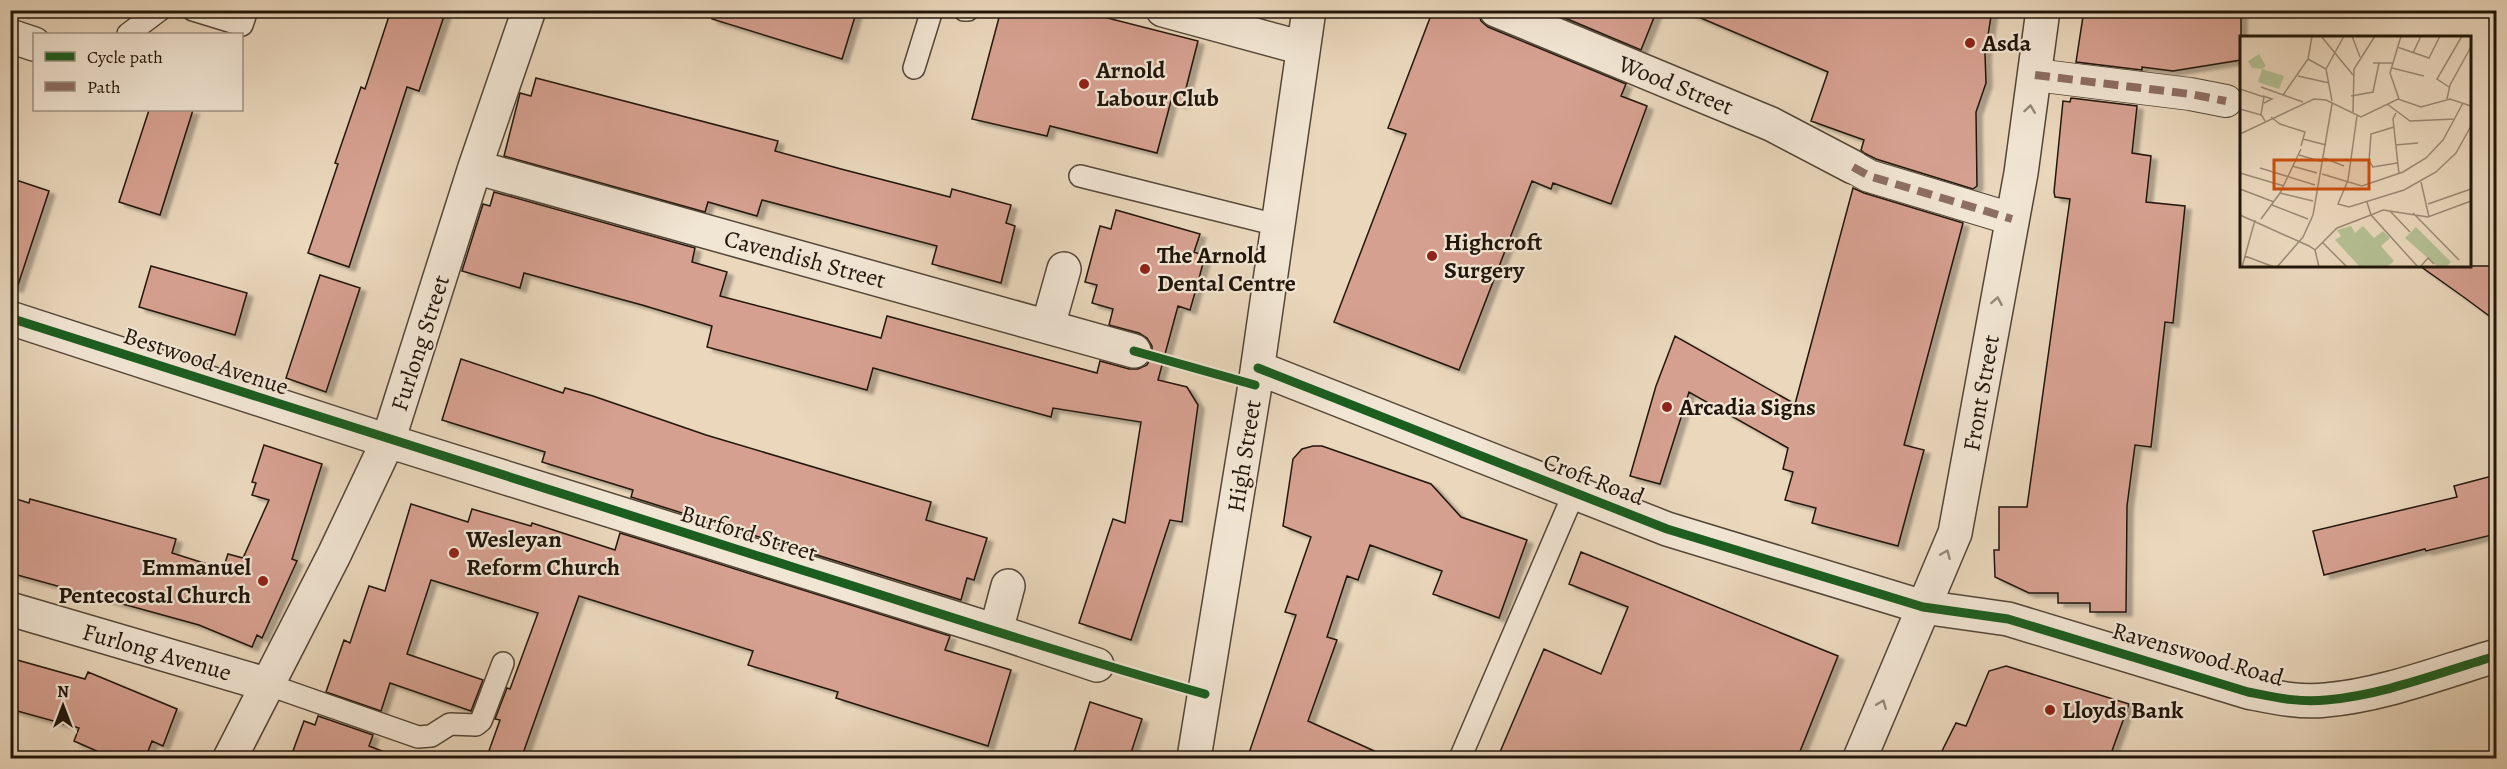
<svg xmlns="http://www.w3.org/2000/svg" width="2507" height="769" viewBox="0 0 2507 769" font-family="Alegreya,serif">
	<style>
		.building { fill: #d6a090; stroke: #21160b; stroke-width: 1.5; filter: url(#shadow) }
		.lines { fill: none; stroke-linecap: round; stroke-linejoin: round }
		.service-casing { stroke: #534637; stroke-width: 24 }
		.pedestrian-casing { stroke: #534637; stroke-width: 34 }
		.minor-casing { stroke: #534637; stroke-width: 36 }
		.tertiary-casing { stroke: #534637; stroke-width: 36 }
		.service { stroke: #f1e5d3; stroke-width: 21 }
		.pedestrian { stroke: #f1e5d3; stroke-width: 32 }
		.minor { stroke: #f1e5d3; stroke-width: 33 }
		.tertiary { stroke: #f1e5d3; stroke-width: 33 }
		.quiet { stroke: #8d6e63; stroke-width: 8; stroke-dasharray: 15 8; stroke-linecap: butt }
		.cycleway-casing { stroke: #f1e5d3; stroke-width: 13 }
		.cycleway { stroke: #1b5e20; stroke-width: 9 }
		.oneway { stroke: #938879 }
		.poi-dot { fill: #8f2418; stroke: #f1e5d3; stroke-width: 2 }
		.labels { text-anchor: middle; stroke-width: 4.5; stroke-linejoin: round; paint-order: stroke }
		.poi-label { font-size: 24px; font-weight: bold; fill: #21160b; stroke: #f1e5d3; text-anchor: start }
		.street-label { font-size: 24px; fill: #21160b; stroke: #f1e5d3 }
		.inset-road { fill: none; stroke: #9a8a75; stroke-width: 1.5 }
		.view { fill: #ca4f0c; fill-opacity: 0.15; stroke: #ca4f0c; stroke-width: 3 }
		.inset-edge { fill: none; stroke: #21160b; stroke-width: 3 }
	</style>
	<defs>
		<filter id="shadow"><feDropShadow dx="6" dy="4" stdDeviation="1.5" flood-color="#0004"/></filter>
	</defs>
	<rect width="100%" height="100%" fill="#ead7bc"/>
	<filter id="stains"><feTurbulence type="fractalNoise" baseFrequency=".00333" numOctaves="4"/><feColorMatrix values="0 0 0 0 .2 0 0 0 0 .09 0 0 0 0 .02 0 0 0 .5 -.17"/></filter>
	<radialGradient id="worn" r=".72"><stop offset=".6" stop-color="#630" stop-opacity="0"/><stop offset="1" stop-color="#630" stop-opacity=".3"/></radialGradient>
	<path class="building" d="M 391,10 L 446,10 L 419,91 L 407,87 L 349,267 L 308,253 L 338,164 L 335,163 L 361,87 L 365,89 Z
		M 713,10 L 857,10 L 842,59 L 712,19 Z
		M 1001,10 L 1076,10 L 1198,41 L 1182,104 L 1171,101 L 1157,153 L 1050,126 L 1047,136 L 972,119 Z
		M 1433,10 L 1478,10 L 1481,21 L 1488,27 L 1626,84 L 1621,96 L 1647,106 L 1611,204 L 1553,183 L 1551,189 L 1532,181 L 1459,370 L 1334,322 L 1406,134 L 1388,128 Z
		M 1546,10 L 1657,10 L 1641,50 Z
		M 1682,10 L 1992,10 L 1985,54 L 1986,83 L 1976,112 L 1977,186 L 1973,189 L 1876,159 L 1864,153 L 1861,150 L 1864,140 L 1811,121 L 1828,72 Z
		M 2084,10 L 2241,10 L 2241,60 L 2173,71 L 2142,67 L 2142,70 L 2076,62 Z
		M 536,78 L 778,141 L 775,151 L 841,169 L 950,197 L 952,189 L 1011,205 L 1006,223 L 1015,226 L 1001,283 L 932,264 L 937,246 L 762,200 L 757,216 L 708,202 L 705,212 L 504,156 L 520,93 L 531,96 Z
		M 2071,98 L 2137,106 L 2132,153 L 2151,156 L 2146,202 L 2185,206 L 2173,323 L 2165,322 L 2151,447 L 2135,445 L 2127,506 L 2126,612 L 2090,612 L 2090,603 L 2058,603 L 2058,593 L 2029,593 L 1995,577 L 1994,550 L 1999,550 L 1999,507 L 2027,507 L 2070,199 L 2055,197 L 2054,192 L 2063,101 L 2070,102 Z
		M 149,110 L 193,110 L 160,215 L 119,202 Z
		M 10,178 L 49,191 L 17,288 L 10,287 Z
		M 1853,188 L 1864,193 L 1963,223 L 1904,445 L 1924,450 L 1898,546 L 1812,523 L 1816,508 L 1785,500 L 1793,472 L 1783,469 L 1788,448 L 1689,392 L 1660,484 L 1630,476 L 1656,386 L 1675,336 L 1795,404 Z
		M 494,192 L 695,248 L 692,262 L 727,272 L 720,296 L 881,338 L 887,316 L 1097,373 L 1100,361 L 1129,369 L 1138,369 L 1147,365 L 1152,355 L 1152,346 L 1147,338 L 1139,333 L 1109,325 L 1113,309 L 1092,303 L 1097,285 L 1085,282 L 1100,226 L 1111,229 L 1116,210 L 1200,234 L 1194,252 L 1205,256 L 1198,282 L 1190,310 L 1178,306 L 1158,380 L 1187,387 L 1198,405 L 1182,522 L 1170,520 L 1131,640 L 1079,623 L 1113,519 L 1125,523 L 1141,422 L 1053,408 L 1051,417 L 873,368 L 867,390 L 707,347 L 712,326 L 642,305 L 524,273 L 520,288 L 462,271 L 483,204 L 490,206 Z
		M 151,266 L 247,293 L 235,335 L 139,307 Z
		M 2420,266 L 2496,266 L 2496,321 L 2465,298 Z
		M 320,275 L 360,288 L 326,392 L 286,378 Z
		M 461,359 L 563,393 L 565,388 L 593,396 L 706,435 L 931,502 L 926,520 L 987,538 L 974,580 L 967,578 L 961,600 L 631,497 L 633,490 L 542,462 L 545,452 L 442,420 Z
		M 264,445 L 322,464 L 292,559 L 297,561 L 262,638 L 257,635 L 252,647 L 199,625 L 10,573 L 10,497 L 29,503 L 30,499 L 176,539 L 172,553 L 223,569 L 228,554 L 243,558 L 269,500 L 252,495 L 256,483 L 252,482 Z
		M 1313,446 L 1322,446 L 1431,484 L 1461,517 L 1527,540 L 1499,618 L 1433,594 L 1442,571 L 1370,545 L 1358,580 L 1347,576 L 1327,637 L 1337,640 L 1308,721 L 1392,759 L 1247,759 L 1296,615 L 1285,612 L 1311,537 L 1283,526 L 1293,459 L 1302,449 Z
		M 2496,475 L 2496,534 L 2426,551 L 2425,549 L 2324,575 L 2313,531 L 2457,497 L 2454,486 Z
		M 411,504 L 468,522 L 472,509 L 531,526 L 532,523 L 615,550 L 620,533 L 950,636 L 945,650 L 1011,670 L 988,746 L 836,698 L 838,692 L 748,665 L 753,651 L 579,596 L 521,759 L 486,759 L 500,720 L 495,719 L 507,688 L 510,689 L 538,613 L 431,580 L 407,654 L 483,680 L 471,711 L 390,683 L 381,711 L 326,692 L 344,640 L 350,643 L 369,586 L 385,591 Z
		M 1581,552 L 1838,656 L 1797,759 L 1497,759 L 1544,649 L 1601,674 L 1628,607 L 1569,584 Z
		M 10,658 L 85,679 L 88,672 L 177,709 L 163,746 L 152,741 L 145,759 L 115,759 L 74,741 L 79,728 L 10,709 Z
		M 2006,666 L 2129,704 L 2109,759 L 1938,759 L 1956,723 L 1966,726 L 1989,671 Z
		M 1090,702 L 1142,719 L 1129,759 L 1072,759 Z
		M 318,716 L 373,735 L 369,746 L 395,756 L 395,759 L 290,759 L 304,721 L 315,725 Z"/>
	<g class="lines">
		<defs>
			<path id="service" d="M 193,10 L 242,25 L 247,10
				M 964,10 L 968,10
				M 128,34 L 160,10
				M 914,68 L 932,10
				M 1080,176 L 1277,225
				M 269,685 L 418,737 L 431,736 L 450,724 L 476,725 L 481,721 L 503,663
				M 1461,756 L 1574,493"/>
			<path id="pedestrian" d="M 2035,75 L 2190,94 L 2226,101
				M 1853,167 L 1869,176 L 2012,219"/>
			<path id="minor" d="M 1163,10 L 1303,48
				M 1496,10 L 1771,124 L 1853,167
				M 10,36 L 34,44
				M 475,167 L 1134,351
				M 10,318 L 388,441 L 996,631 L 1097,665
				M 1048,326 L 1064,269
				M 10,609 L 269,685
				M 996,631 L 1008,586
				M 230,758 L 334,555 L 388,441 L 475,167 L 529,10
				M 1860,758 L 1955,533 L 2021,173 L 2043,10"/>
			<path id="tertiary" d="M 1258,368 L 1667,529 L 1923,607 L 2008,619 L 2248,692 C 2273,697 2299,703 2326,700 C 2384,695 2441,672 2496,656
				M 1194,758 L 1255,385 L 1309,10"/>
		</defs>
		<use href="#service" class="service-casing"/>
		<use href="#pedestrian" class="pedestrian-casing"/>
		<use href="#minor" class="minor-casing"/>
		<use href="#tertiary" class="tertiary-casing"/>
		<use href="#service" class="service"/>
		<use href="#pedestrian" class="pedestrian"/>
		<use href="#minor" class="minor"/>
		<use href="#tertiary" class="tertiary"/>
		<path class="quiet" d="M 2035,75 L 2190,94 L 2226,101
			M 1853,167 L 1869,176 L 2012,219"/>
		<defs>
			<path id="cycleway" d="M 10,318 C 274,404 538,488 802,570 C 937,612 1070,657 1205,694
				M 1134,351 L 1255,385
				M 1258,368 L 1667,529 L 1923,607 L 2008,619 L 2248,692 C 2273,697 2299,703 2326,700 C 2384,695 2441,672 2496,656"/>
		</defs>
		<use href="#cycleway" class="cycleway-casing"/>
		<use href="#cycleway" class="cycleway"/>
	</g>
	<defs><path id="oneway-chevron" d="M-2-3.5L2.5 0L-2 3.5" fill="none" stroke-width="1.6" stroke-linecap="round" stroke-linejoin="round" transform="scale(1.5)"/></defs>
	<g class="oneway">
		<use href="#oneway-chevron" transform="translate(2030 109) rotate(-82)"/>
		<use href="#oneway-chevron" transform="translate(1997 301) rotate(-80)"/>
		<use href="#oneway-chevron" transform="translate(1946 554) rotate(-67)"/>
		<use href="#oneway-chevron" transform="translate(1882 704) rotate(-68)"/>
	</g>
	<g class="poi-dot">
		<circle cx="1970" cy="43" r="6"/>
		<circle cx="1084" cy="84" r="6"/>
		<circle cx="1432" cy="256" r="6"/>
		<circle cx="1145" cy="269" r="6"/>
		<circle cx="1667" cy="407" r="6"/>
		<circle cx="454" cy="553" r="6"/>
		<circle cx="263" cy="581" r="6"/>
		<circle cx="2050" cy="710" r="6"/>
	</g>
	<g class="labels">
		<g class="poi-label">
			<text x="1982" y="51">Asda</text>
			<text x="1096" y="78">Arnold<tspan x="1096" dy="28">Labour Club</tspan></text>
			<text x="1444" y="250">Highcroft<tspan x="1444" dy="28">Surgery</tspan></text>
			<text x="1157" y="263">The Arnold<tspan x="1157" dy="28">Dental Centre</tspan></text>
			<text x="1679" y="415">Arcadia Signs</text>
			<text x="466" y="547">Wesleyan<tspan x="466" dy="28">Reform Church</tspan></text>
			<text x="251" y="575" text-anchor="end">Emmanuel<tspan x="251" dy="28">Pentecostal Church</tspan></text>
			<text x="2062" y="718">Lloyds Bank</text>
		</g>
		<g class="street-label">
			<text transform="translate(1676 85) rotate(22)" y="8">Wood Street</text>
			<text transform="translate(805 259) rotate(15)" y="8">Cavendish Street</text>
			<text transform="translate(420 343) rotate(-72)" y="8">Furlong Street</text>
			<text transform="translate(206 361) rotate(18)" y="8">Bestwood Avenue</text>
			<text transform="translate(1981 393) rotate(-80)" y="8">Front Street</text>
			<text transform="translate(1244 456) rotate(-81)" y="8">High Street</text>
			<text transform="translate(1594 479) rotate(21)" y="8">Croft Road</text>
			<text transform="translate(749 533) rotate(17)" y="8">Burford Street</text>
			<text transform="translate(157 652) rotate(16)" y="8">Furlong Avenue</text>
			<text transform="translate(2198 654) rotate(16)" y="8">Ravenswood Road</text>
		</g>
	</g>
	<g transform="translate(2240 36)">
		<rect width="231" height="231" fill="#ead7bc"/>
		<path d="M 19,18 L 26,30 L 22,33 L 44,40 L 39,53 L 18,46 L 22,33 L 12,32 L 8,25 ZM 111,190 L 115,197 L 123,190 L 134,202 L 143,195 L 150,202 L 141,210 L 154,225 L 147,231 L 120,231 L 95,204 L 101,200 L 97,194 ZM 176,191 L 211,226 L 206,231 L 198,231 L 165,202 Z" fill="#b4bf93"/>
		<path class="inset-road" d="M 72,0 L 68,23 L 86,33 L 92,65M 81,0 L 113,39M 112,0 L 120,21M 157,11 L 189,22 L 200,0M 173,17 L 181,0M 133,27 L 153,27M 152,32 L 184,40M 86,33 L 104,0M 58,40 L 89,47M 21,51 L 63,66M 209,51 L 197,43 L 222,0M 0,53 L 24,61 L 21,78 L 25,85M 43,59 L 68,23M 23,60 L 32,63 L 24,67M 111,60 L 133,56 L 139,27M 159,63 L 150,37 L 161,0M 207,63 L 210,49 L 231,11M 147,68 L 170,85 L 215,83M 0,73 L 21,79M 113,76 L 114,33 L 135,0M 156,77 L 153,83 L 159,138M 117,80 L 108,144 L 98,168 L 109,171 L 164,154 L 196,136 L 216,117 L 231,90M 31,81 L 40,88 L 65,96 L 61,110M 154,91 L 131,98 L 129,125 L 133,131 L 157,127M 0,98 L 74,63 L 86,64 L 121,81 L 158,63 L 181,71 L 210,63 L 231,70M 63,103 L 86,109M 155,109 L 178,107M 59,119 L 83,126M 84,122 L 104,130M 52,130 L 77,137M 20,132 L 75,149M 0,137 L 44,150M 82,138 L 122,150 L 163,136 L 186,122 L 203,104 L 223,67M 181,146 L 189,181M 0,153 L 34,166M 40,157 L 73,165M 127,166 L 131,179 L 143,174 L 188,181 L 231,165M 188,168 L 231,153M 32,169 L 68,183M 150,175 L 170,196M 173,177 L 219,224M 0,179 L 69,210 L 75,214 L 79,231M 21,183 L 40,157 L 61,113M 83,207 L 107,231M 75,214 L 97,192 L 131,179 L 178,231M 5,220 L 34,231M 2,231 L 15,184M 37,231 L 63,201 L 73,179 L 92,68M 180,231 L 188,222 L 194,228"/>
		<path class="view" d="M 34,124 L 129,124 L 129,153 L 34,153 Z"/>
		<rect width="231" height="231" class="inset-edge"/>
	</g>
	<rect width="2507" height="769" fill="none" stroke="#ead7bc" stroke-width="36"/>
	<rect x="12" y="12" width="2483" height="745" fill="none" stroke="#21160b" stroke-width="3"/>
	<rect x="18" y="18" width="2471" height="733" fill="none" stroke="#21160b" stroke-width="1.5"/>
	<rect x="33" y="33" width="210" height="78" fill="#f1e5d3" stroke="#9e9283" stroke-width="1.5"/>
	<rect x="45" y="52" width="30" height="9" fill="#1b5e20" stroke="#9e9283" stroke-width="1.5"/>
	<text x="87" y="63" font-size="18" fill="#21160b">Cycle path</text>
	<rect x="45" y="82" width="30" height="9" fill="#8d6e63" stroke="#9e9283" stroke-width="1.5"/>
	<text x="87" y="93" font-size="18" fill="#21160b">Path</text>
	<g transform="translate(63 706)" stroke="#f1e5d3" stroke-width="4.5" paint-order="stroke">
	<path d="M0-4.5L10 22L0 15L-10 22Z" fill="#21160b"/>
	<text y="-9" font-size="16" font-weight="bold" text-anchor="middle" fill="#21160b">N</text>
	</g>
	<rect width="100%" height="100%" filter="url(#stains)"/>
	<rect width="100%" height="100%" fill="url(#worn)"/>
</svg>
